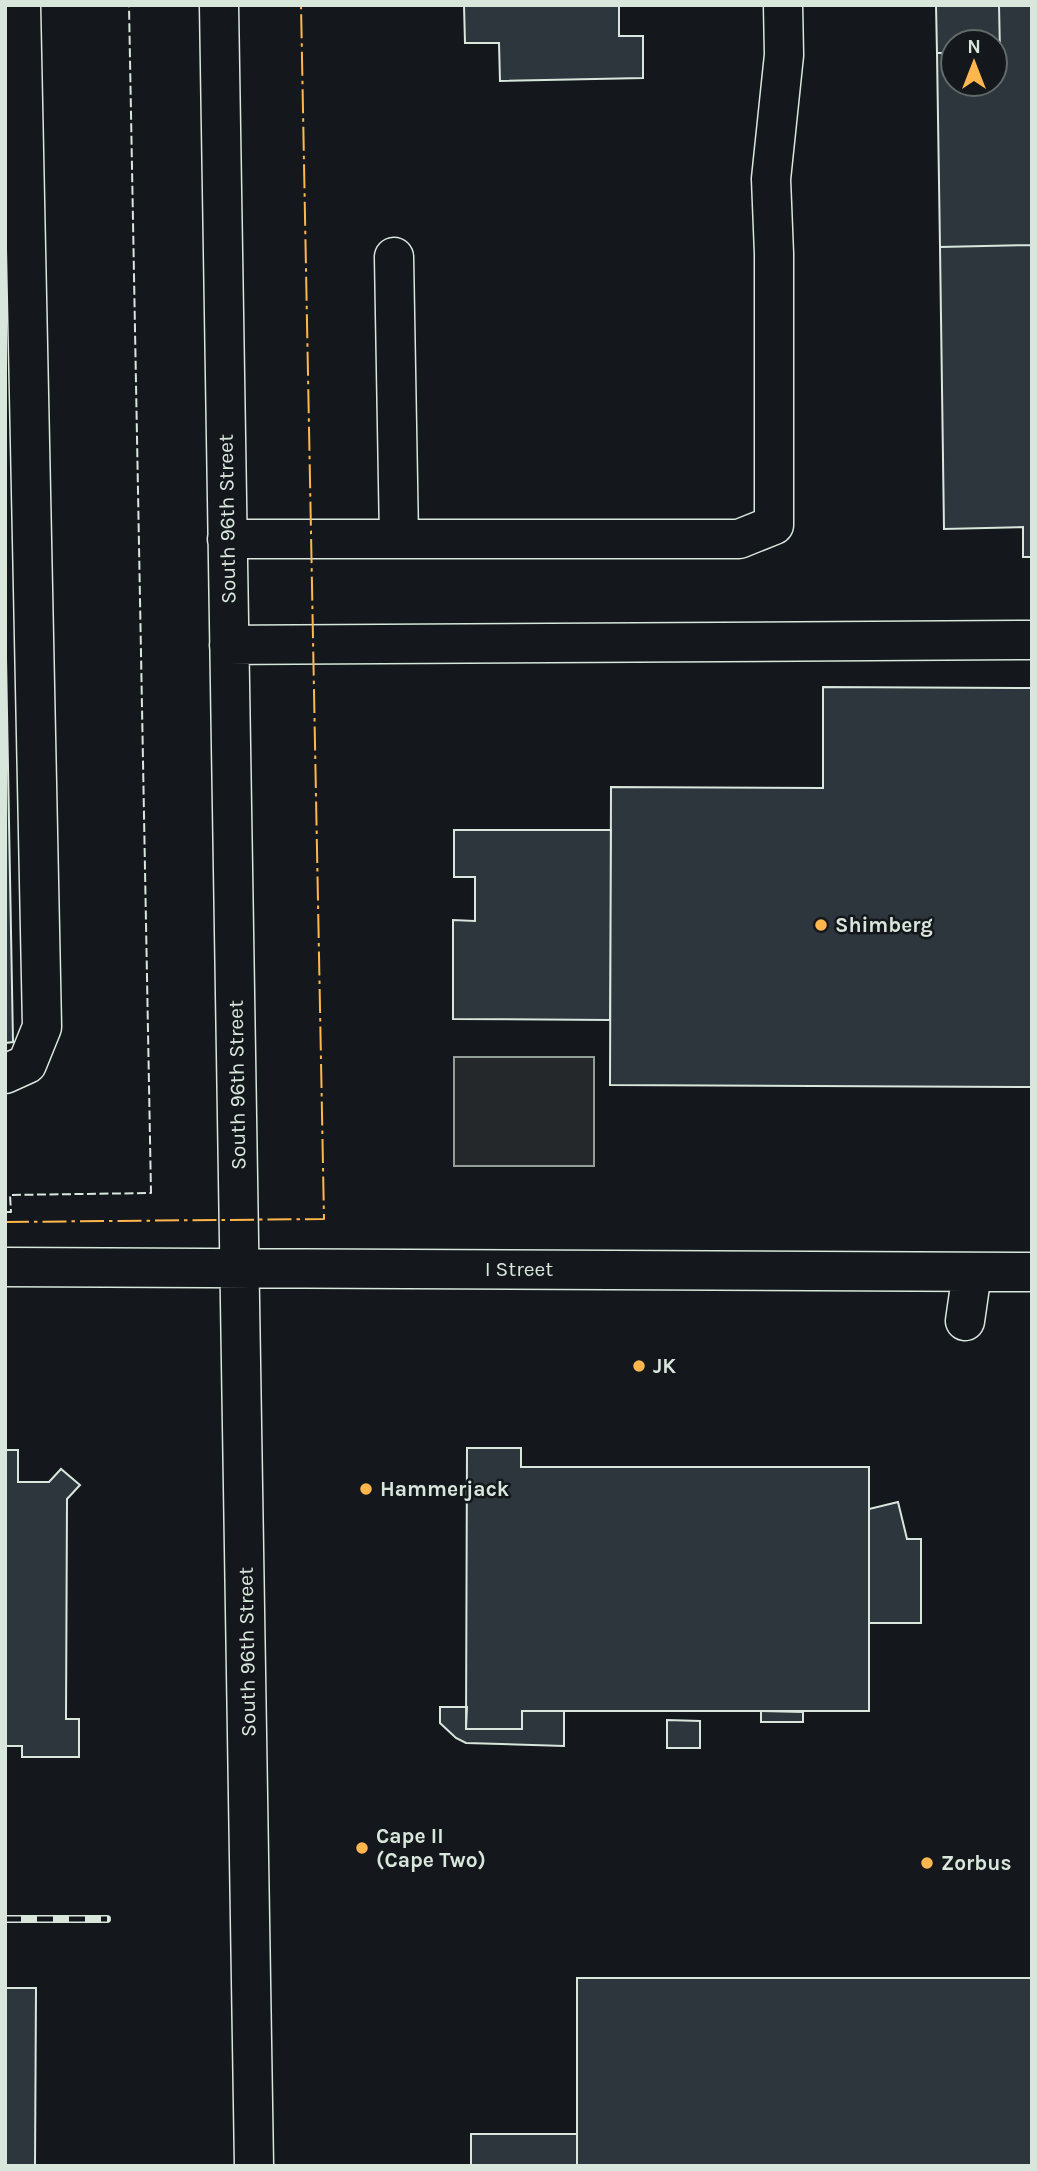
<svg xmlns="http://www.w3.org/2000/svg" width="1037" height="2171" viewBox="0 0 1037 2171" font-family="Karla,sans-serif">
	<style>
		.parking { fill: #24282b; stroke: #939e99; stroke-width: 2 }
		.building { fill: #2c363c; stroke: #d8e6dc; stroke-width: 2 }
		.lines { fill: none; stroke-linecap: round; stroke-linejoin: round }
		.minor-casing { stroke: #d8e6dc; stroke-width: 41 }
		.minor { stroke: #14181c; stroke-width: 38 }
		.rail-casing { stroke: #d8e6dc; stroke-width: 8 }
		.rail { stroke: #14181c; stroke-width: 5; stroke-dasharray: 16; stroke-linecap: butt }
		.fence { stroke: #d8e6dc; stroke-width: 2; stroke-dasharray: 9 3.5; stroke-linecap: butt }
		.power { stroke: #ffb74d; stroke-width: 2; stroke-dasharray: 24 5 3.5 5; stroke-linecap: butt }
		.poi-dot { fill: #ffb74d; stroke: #14181c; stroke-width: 2.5 }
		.labels { text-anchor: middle; stroke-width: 5; stroke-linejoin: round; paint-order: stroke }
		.street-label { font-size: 21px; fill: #d8e6dc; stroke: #14181c }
		.poi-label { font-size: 21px; font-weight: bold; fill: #d8e6dc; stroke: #14181c; text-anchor: start }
	</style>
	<rect width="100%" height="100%" fill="#14181c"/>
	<path class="parking" d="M 454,1057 L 594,1057 L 594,1166 L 454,1166 Z"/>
	<path class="building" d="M 464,5 L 619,5 L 619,36 L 643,36 L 643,78 L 500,81 L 499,43 L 465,43 Z
		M 936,5 L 999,5 L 1000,52 L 995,52 L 995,42 L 953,42 L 953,53 L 937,53 Z
		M 999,5 L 1032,5 L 1032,245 L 940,247 L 937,53 L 953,53 L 953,84 L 995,84 L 995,52 L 1000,52 Z
		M 1032,245 L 1032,557 L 1023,557 L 1023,527 L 944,529 L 940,247 Z
		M 5,603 L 13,1042 L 5,1043 Z
		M 823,687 L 1032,688 L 1032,1087 L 610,1085 L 611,787 L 823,788 Z
		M 454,830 L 611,830 L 610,1020 L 453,1019 L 453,920 L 475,921 L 475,877 L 454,877 Z
		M 467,1448 L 521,1448 L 521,1467 L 869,1467 L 869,1711 L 522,1711 L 522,1729 L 466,1729 Z
		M 5,1450 L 18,1450 L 18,1482 L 49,1482 L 61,1469 L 80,1485 L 67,1499 L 66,1719 L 79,1719 L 79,1757 L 22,1757 L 22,1746 L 5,1746 Z
		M 898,1502 L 907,1539 L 921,1539 L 921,1623 L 869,1623 L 869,1509 Z
		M 440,1707 L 467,1707 L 466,1729 L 522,1729 L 522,1711 L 564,1711 L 564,1746 L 466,1743 L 456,1738 L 440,1723 Z
		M 761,1711 L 803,1712 L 803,1722 L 761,1722 Z
		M 667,1720 L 700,1721 L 700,1748 L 667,1748 Z
		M 577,1978 L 1032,1978 L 1032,2166 L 577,2166 Z
		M 5,1988 L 36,1988 L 35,2166 L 5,2166 Z
		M 471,2134 L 577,2134 L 577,2166 L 471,2166 Z"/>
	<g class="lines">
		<defs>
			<path id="minor" d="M 219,5 L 254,2166
				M 394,257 L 399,538
				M 227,539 L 739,539 L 774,525 L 774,254 L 771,179 L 784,55 L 783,5
				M 229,645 L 1032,640
				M 5,1074 L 27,1064 L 42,1027 L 21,5
				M 5,1267 L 1032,1272
				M 965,1321 L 972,1272"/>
		</defs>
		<use href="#minor" class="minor-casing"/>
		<use href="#minor" class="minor"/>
		<defs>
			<path id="rail" d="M 5,1919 L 107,1919"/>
		</defs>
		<use href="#rail" class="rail-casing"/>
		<use href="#rail" class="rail"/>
		<path class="fence" d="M 5,1212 L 11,1212 L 10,1195 L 151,1193 L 129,5"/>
		<path class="power" d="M 5,1222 L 324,1219 L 301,5"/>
	</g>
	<g class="poi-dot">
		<circle cx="821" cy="925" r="7"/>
		<circle cx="639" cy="1366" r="7"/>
		<circle cx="366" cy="1489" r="7"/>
		<circle cx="362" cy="1848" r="7"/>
		<circle cx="927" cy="1863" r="7"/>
	</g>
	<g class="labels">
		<g class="street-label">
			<text transform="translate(227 519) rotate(-91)" y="7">South 96th Street</text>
			<text transform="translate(237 1085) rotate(-91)" y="7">South 96th Street</text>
			<text x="519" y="1276">I Street</text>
			<text transform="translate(247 1652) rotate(-91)" y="7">South 96th Street</text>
		</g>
		<g class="poi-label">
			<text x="835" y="932">Shimberg</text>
			<text x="653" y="1373">JK</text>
			<text x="380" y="1496">Hammerjack</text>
			<text x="376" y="1843">Cape II<tspan x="376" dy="24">(Cape Two)</tspan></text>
			<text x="941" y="1870">Zorbus</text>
		</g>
	</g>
	<rect width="1037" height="2171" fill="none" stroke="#d8e6dc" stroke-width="14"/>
	<g transform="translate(974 63)"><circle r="33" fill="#14181c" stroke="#626a69" stroke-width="2"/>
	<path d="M0-5L12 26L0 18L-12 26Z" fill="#ffb74d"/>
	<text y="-10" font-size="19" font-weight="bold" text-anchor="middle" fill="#d8e6dc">N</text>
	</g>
</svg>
